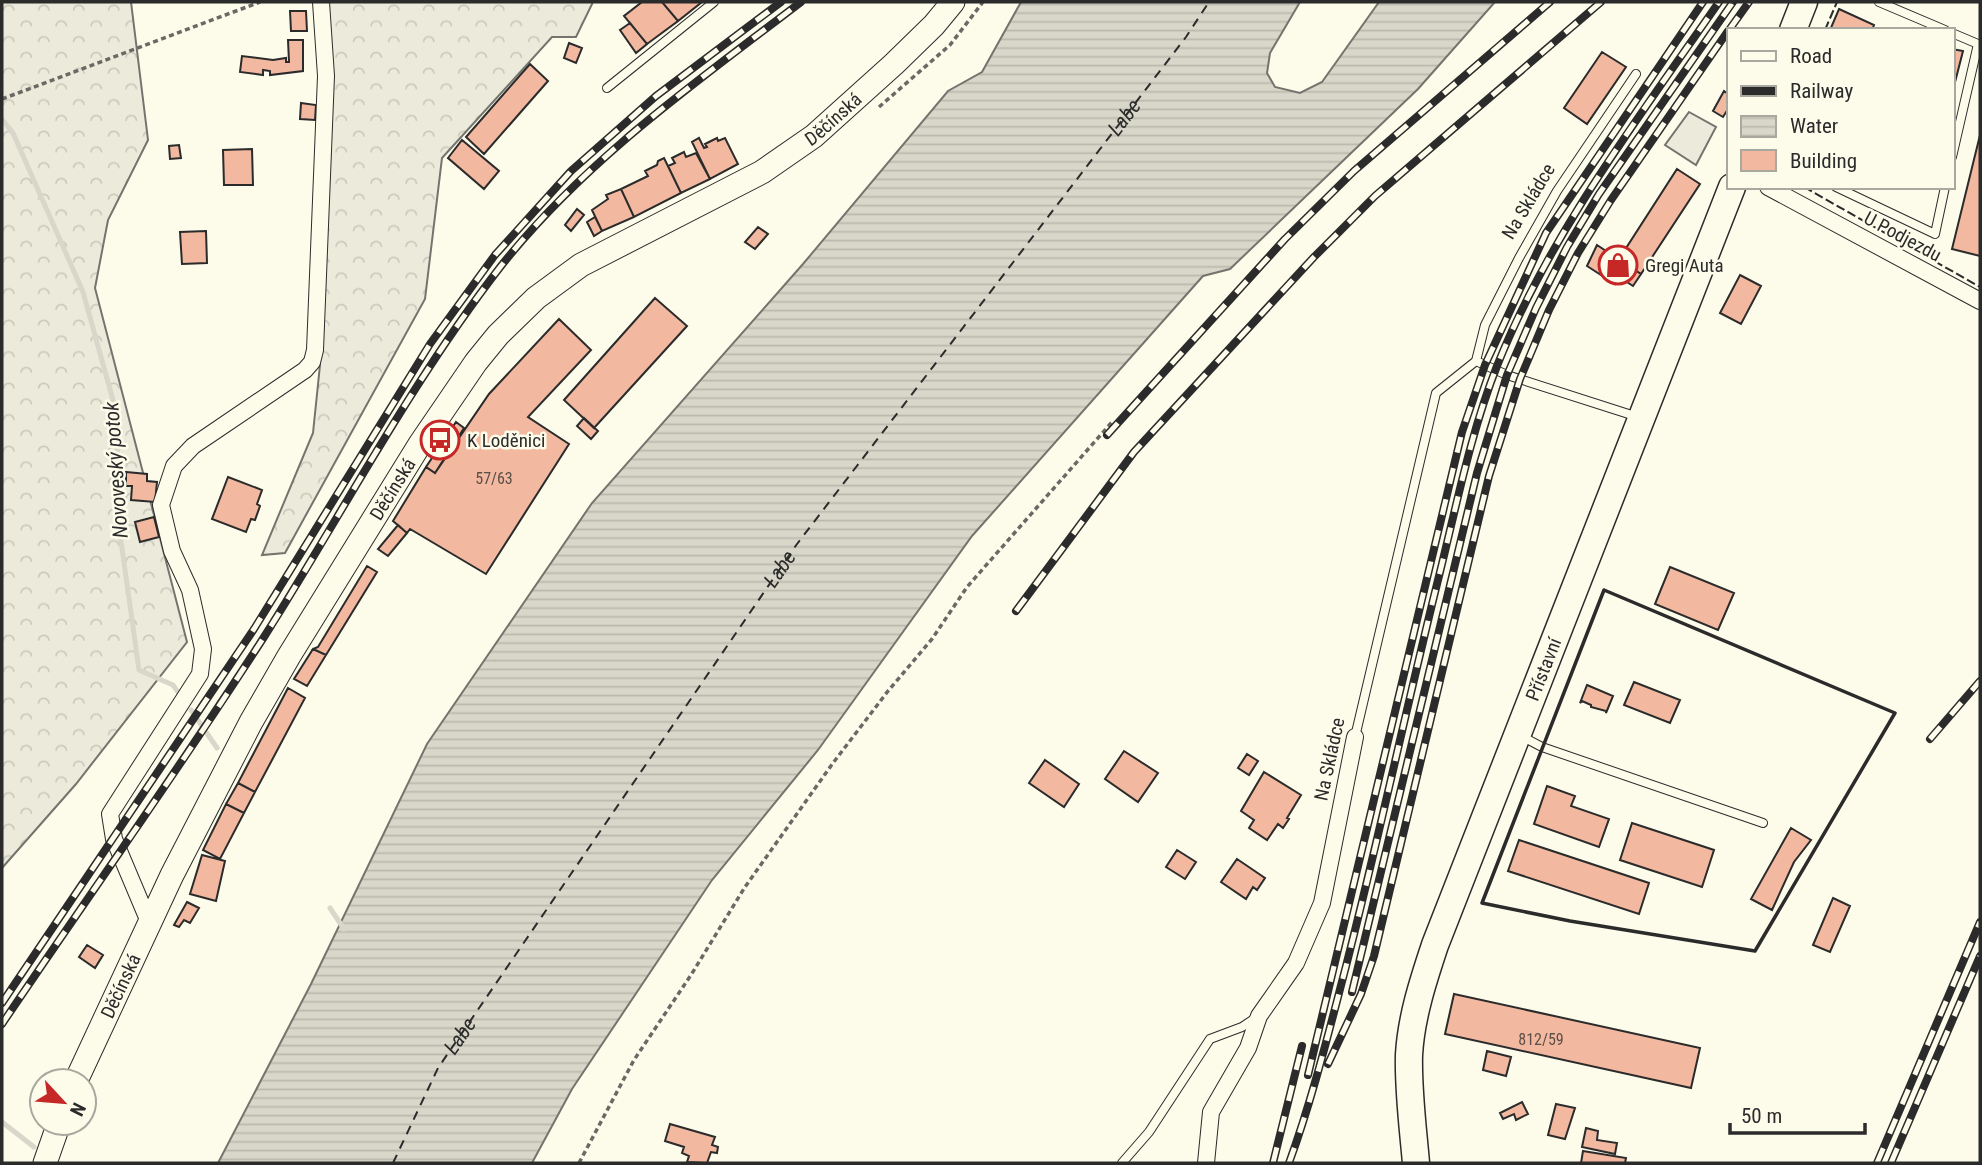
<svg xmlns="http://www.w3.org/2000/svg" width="1982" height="1165" viewBox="0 0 1982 1165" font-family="'Roboto Condensed',sans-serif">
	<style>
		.forest { fill: url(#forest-crowns); stroke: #74746e; stroke-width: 2 }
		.parking { fill: #eceadb; stroke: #74746e; stroke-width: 2 }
		.water { fill: url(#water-rules); stroke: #74746e; stroke-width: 2 }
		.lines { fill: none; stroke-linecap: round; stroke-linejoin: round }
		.stream { stroke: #d8d7c9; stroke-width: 5 }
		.ferry { stroke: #2b2b2b; stroke-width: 2; stroke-dasharray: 9 7; stroke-linecap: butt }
		.building { fill: #f2b8a0; stroke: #2b2b2b; stroke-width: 2 }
		.service-casing { stroke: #2b2b2b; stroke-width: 10 }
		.minor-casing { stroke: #2b2b2b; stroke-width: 18 }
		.secondary-casing { stroke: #2b2b2b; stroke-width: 25 }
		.primary-casing { stroke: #2b2b2b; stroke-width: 29 }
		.path { stroke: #6a6964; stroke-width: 3.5; stroke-dasharray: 5 3.5; stroke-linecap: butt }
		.service { stroke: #fdfbea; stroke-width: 8 }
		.minor { stroke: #fdfbea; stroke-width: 16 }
		.secondary { stroke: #fdfbea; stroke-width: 23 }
		.primary { stroke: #fdfbea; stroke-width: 26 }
		.rail-casing { stroke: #2b2b2b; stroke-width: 8 }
		.rail { stroke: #fdfbea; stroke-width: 5; stroke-dasharray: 16; stroke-linecap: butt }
		.fence { stroke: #2b2b2b; stroke-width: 2; stroke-dasharray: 9 3.5; stroke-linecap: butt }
		.wall { stroke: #2b2b2b; stroke-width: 3.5 }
		.labels { text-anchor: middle; stroke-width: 5; stroke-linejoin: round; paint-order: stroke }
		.number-label { font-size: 16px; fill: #5d4e48 }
		.street-label { font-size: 19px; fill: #2b2b2b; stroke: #fdfbea }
		.poi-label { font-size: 19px; fill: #2b2b2b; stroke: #fdfbea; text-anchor: start }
		.water-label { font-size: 21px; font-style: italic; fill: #2b2b2b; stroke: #fdfbea }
	</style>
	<defs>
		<pattern id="forest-crowns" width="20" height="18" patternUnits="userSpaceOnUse" patternTransform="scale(1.75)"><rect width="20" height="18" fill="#ecebdb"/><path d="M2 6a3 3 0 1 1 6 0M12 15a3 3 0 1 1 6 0" fill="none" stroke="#cbcabc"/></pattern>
		<pattern id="water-rules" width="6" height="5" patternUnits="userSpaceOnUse" patternTransform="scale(1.75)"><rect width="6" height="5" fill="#d8d7c9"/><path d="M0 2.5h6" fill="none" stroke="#bab9ad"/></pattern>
	</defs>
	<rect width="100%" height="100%" fill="#fdfbea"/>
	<path class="forest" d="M 2,2 L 131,2 L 148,140 L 108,220 L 95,288 L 187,642 L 76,784 L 2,868 Z
		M 324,2 L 593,2 L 576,37 L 552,37 L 442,158 L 425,299 L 285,553 L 262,555 L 313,433 L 320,365 L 324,204 Z"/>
	<path class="parking" d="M 1689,112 L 1716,127 L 1696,165 L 1665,145 Z"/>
	<path class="water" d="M 1021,2 L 1300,2 L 1270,53 L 1267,73 L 1275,87 L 1300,93 L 1322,82 L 1379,2 L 1495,2 L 1418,89 L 1230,269 L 1203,276 L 972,536 L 818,750 L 712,880 L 572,1089 L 532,1163 L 218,1163 L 311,984 L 427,744 L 592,503 L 803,264 L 948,91 L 982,72 Z"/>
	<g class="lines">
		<path class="stream" d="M 2,119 L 13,133 L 83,292 L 116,411 L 120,534 L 139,670 L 173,685 L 178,692
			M 191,710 L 217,748
			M 330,908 L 344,929
			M 2,1122 L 34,1147"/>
		<path class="ferry" id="s1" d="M 393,1163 L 438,1068 L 797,544 L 1186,37 L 1209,2"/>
	</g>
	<path class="building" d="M 642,2 L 662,2 L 678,21 L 647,44 L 624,16 Z
		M 662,2 L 702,2 L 678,21 Z
		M 1839,9 L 1874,25 L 1872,30 L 1830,30 Z
		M 290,11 L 306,11 L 307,31 L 291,31 Z
		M 630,23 L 647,44 L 636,53 L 620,30 Z
		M 288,40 L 303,40 L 303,71 L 270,75 L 270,71 L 263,70 L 263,75 L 240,72 L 242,56 L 273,60 L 286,58 L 286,62 L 289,62 Z
		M 569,43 L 582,48 L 576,63 L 564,58 Z
		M 1952,49 L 1963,51 L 1952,94 Z
		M 1602,52 L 1626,67 L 1587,124 L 1564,108 Z
		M 530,64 L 548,81 L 484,154 L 466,137 Z
		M 1724,91 L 1728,94 L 1728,109 L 1723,117 L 1713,111 Z
		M 301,103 L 316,105 L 315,120 L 300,119 Z
		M 1980,135 L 1980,256 L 1952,249 Z
		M 699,138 L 704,148 L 707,147 L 705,144 L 717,138 L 718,141 L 725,138 L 738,164 L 710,179 L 692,142 Z
		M 462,140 L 499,171 L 484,189 L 448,158 Z
		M 179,145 L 181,158 L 170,159 L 169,146 Z
		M 252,149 L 253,185 L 224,185 L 223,150 Z
		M 684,152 L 686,157 L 696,153 L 710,179 L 681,193 L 668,166 L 675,163 L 672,158 Z
		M 664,158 L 681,193 L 634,217 L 621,189 L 648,176 L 645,171 L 657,165 L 658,161 Z
		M 1677,169 L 1700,184 L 1641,274 L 1619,259 Z
		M 621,189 L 634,217 L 602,231 L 592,210 L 608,199 L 606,195 Z
		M 577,209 L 584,215 L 571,231 L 565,225 Z
		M 595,217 L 602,231 L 594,236 L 587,222 Z
		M 758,227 L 768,234 L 755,249 L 745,242 Z
		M 206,231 L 207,263 L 182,264 L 180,232 Z
		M 1597,245 L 1641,274 L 1633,286 L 1619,277 L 1615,284 L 1587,266 Z
		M 1740,275 L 1761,286 L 1741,324 L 1720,313 Z
		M 655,298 L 687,326 L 594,428 L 564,400 Z
		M 559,319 L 591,350 L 528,417 L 569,444 L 486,574 L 410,529 L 407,533 L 393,521 L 426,467 L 435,473 L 489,394 Z
		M 584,418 L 598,431 L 591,439 L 577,426 Z
		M 456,422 L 464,428 L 435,473 L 426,467 Z
		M 126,472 L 147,474 L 147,481 L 157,482 L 155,502 L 131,500 L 132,486 L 126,486 Z
		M 228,477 L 262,490 L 257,504 L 260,506 L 255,520 L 251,519 L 246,532 L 212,519 Z
		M 154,517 L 159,537 L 140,542 L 135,522 Z
		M 398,525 L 407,533 L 388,556 L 378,549 Z
		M 367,566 L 377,572 L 326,655 L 313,649 L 318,647 Z
		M 1670,567 L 1734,593 L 1718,630 L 1655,604 Z
		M 313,649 L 326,655 L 307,686 L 294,679 Z
		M 1634,682 L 1680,700 L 1670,723 L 1624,705 Z
		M 1587,685 L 1613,696 L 1606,713 L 1606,711 L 1591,707 L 1591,705 L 1582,701 L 1580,703 Z
		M 288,688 L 305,698 L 255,792 L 238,783 Z
		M 1124,751 L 1158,773 L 1138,802 L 1105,779 Z
		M 1247,754 L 1258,761 L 1249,775 L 1238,768 Z
		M 1045,760 L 1079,784 L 1064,807 L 1029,783 Z
		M 1264,772 L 1301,795 L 1287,818 L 1289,819 L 1283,828 L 1278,824 L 1267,840 L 1249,828 L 1254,820 L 1241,811 Z
		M 238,783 L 255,792 L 244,813 L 226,804 Z
		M 1547,786 L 1575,796 L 1571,806 L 1609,819 L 1599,847 L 1534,824 Z
		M 226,804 L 244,813 L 220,859 L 203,850 Z
		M 1632,823 L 1714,850 L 1702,887 L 1620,860 Z
		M 1791,828 L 1811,840 L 1794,862 L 1772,910 L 1751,899 Z
		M 1519,840 L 1649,883 L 1639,914 L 1508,871 Z
		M 1177,850 L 1196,862 L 1185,879 L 1166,867 Z
		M 202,855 L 225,861 L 216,901 L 190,894 Z
		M 1237,859 L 1265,878 L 1257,890 L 1253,887 L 1246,899 L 1221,882 Z
		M 1833,898 L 1850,906 L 1830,952 L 1813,945 Z
		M 187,902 L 199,908 L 190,923 L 184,920 L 179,927 L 174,925 Z
		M 87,945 L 103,955 L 95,968 L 79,957 Z
		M 1454,994 L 1700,1048 L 1691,1088 L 1445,1034 Z
		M 1487,1051 L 1511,1057 L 1506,1076 L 1483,1070 Z
		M 1522,1102 L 1528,1114 L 1516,1120 L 1514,1114 L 1503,1119 L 1500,1113 Z
		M 1556,1104 L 1575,1108 L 1565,1139 L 1548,1135 Z
		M 670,1124 L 715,1137 L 712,1145 L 718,1147 L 717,1153 L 711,1152 L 707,1163 L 687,1162 L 689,1156 L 682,1153 L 684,1147 L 665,1141 Z
		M 1586,1128 L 1598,1131 L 1597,1140 L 1617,1143 L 1615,1154 L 1582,1147 Z
		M 1583,1151 L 1626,1158 L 1625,1163 L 1581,1163 Z"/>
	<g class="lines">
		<defs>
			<path id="service" d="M 1879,2 L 1945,30
				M 1952,33 L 1978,44 L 1952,157
				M 1636,74 L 1557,191 L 1519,258 L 1485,325 L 1476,361 L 1507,375 L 1638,417
				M 607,88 L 714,2
				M 1836,187 L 1935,234 L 1945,187
				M 1521,736 L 1542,747 L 1763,823
				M 1355,737 L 1436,393 L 1476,361
				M 1122,1163 L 1149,1132 L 1210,1039 L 1242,1027 L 1257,1017"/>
			<path id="minor" d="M 1768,187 L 1980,301
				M 149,922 L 114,839 L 110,814 L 200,674 L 203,649 L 190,590 L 172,551 L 161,505 L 174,466 L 193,446 L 305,370 L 312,362 L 315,350 L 326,76 L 321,2
				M 1206,1163 L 1211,1112 L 1248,1048 L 1259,1016 L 1296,963 L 1322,903 L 1355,737"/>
			<g id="secondary">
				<path id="s2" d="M 76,1081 L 172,875 L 251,722 L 289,656 L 420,444 L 476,362 L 498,335 L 536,298 L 581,265 L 762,172 L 814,136 L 894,64 L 934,25 L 953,2"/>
				<path d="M 45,1163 L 59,1123"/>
			</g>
			<g id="primary">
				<path d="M 1793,30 L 1804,2"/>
				<path id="s3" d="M 1416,1163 C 1413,1128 1408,1091 1409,1055 C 1411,1018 1423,981 1435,945 L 1732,187"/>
			</g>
		</defs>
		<use href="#service" class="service-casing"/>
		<use href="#minor" class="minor-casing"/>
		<use href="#secondary" class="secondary-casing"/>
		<use href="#primary" class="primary-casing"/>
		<path class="path" d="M 2,99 L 260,2
			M 879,107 L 950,45 L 983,2
			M 579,1163 L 634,1060 L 691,975 L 745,887 L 833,763 L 888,691 L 932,639 L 967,587 L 1112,422"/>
		<use href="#service" class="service"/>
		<use href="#minor" class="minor"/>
		<use href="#secondary" class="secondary"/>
		<use href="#primary" class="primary"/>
		<defs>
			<path id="rail" d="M 1729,30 L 1749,2
				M 1107,435 L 1285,239 L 1354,171 L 1550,2
				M 1016,611 L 1134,452 L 1314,257 L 1375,196 L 1601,2
				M 1930,739 L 1980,681
				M 1352,992 L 1477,473 L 1507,375 L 1536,308 L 1567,247 L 1599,194 L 1733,2
				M 2,1003 L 254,629 L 430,344 L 495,255 L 571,171 L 656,96 L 781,2
				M 2,1024 C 89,895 180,768 264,637 C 342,514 411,382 501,266 C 585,160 695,83 801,2
				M 1328,1064 L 1361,994 L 1374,956 L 1489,476 L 1520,379 L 1549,310 L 1578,253 L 1611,200 L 1728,31
				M 1308,1075 L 1462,432 L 1485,365 L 1546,233 L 1703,2
				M 1273,1163 L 1302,1046
				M 1289,1163 C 1312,1100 1328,1035 1345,970 C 1379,838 1407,704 1440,572 C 1457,503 1471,432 1497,366 C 1550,233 1638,119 1719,2
				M 1877,1163 L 1980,922
				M 1891,1163 L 1980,956"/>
		</defs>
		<use href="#rail" class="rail-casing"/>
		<use href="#rail" class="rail"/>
		<path class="fence" d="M 1825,30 L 1837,2
			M 1804,187 L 1980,287"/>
		<path class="wall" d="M 1604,590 L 1895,713 L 1755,951 L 1570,921 L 1482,903 Z"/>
	</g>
	<defs>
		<symbol id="shop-ring" viewBox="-11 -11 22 22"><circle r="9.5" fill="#fdfbea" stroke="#c62828" stroke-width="1.5"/><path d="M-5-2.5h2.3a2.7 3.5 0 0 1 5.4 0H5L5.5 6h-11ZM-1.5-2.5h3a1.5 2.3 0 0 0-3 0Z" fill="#c62828"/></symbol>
		<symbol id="bus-ring" viewBox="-11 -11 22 22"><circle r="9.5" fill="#fdfbea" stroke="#c62828" stroke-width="1.5"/><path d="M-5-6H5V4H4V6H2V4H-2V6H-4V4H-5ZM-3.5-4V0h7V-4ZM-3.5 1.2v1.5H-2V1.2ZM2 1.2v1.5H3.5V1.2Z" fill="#c62828"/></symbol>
	</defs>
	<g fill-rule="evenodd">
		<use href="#shop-ring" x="1596" y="243" width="44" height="44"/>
		<use href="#bus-ring" x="418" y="418" width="44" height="44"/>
	</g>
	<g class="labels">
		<g class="number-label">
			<text x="494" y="484">57/63</text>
			<text x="1541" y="1045">812/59</text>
		</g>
		<g class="street-label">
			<text dy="7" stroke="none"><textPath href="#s2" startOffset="1260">Děčínská</textPath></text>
			<text transform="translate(1528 201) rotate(-59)" y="7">Na Skládce</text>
			<text transform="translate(1903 236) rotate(28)" y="7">U Podjezdu</text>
			<text dy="7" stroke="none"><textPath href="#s2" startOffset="672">Děčínská</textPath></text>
			<text dy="7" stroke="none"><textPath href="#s3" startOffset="518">Přístavní</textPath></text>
			<text transform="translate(1329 759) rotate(-78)" y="7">Na Skládce</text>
			<text dy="7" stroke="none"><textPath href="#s2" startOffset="105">Děčínská</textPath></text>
		</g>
		<g class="poi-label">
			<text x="1645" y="272">Gregi Auta</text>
			<text x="467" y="447">K Loděnici</text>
		</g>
		<g class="water-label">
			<text dy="7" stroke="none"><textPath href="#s1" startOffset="1278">Labe</textPath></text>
			<text transform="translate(116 470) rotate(-94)" y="7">Novoveský potok</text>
			<text dy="7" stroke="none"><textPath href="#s1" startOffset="710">Labe</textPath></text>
			<text dy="7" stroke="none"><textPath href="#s1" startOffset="144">Labe</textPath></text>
		</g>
	</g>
	<rect width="1982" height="1165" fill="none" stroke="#2b2b2b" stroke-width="7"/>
	<rect x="1727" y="28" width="228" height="161" fill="#fdfbea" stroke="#a9a89e" stroke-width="2"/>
	<rect x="1741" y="51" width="35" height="10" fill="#fdfbea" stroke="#a9a89e" stroke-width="2"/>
	<text x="1790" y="63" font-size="21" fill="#2b2b2b">Road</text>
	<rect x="1741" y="86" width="35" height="10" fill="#2b2b2b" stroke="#a9a89e" stroke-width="2"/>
	<text x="1790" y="98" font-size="21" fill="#2b2b2b">Railway</text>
	<rect x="1741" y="116" width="35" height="21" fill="url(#water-rules)" stroke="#a9a89e" stroke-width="2"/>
	<text x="1790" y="133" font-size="21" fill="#2b2b2b">Water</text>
	<rect x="1741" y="150" width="35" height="21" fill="#f2b8a0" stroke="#a9a89e" stroke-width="2"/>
	<text x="1790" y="168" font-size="21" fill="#2b2b2b">Building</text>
	<g transform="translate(63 1102) rotate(116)"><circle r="33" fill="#fdfbea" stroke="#a9a89e" stroke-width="2"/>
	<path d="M0-5L12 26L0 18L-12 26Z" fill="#c62828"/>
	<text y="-10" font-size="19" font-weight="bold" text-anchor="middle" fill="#2b2b2b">N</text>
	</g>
	<path d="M1730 1123v10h135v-10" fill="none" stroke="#2b2b2b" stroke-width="3.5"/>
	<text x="1741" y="1123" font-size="21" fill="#2b2b2b" stroke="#fdfbea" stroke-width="5" paint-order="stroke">50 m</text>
</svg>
